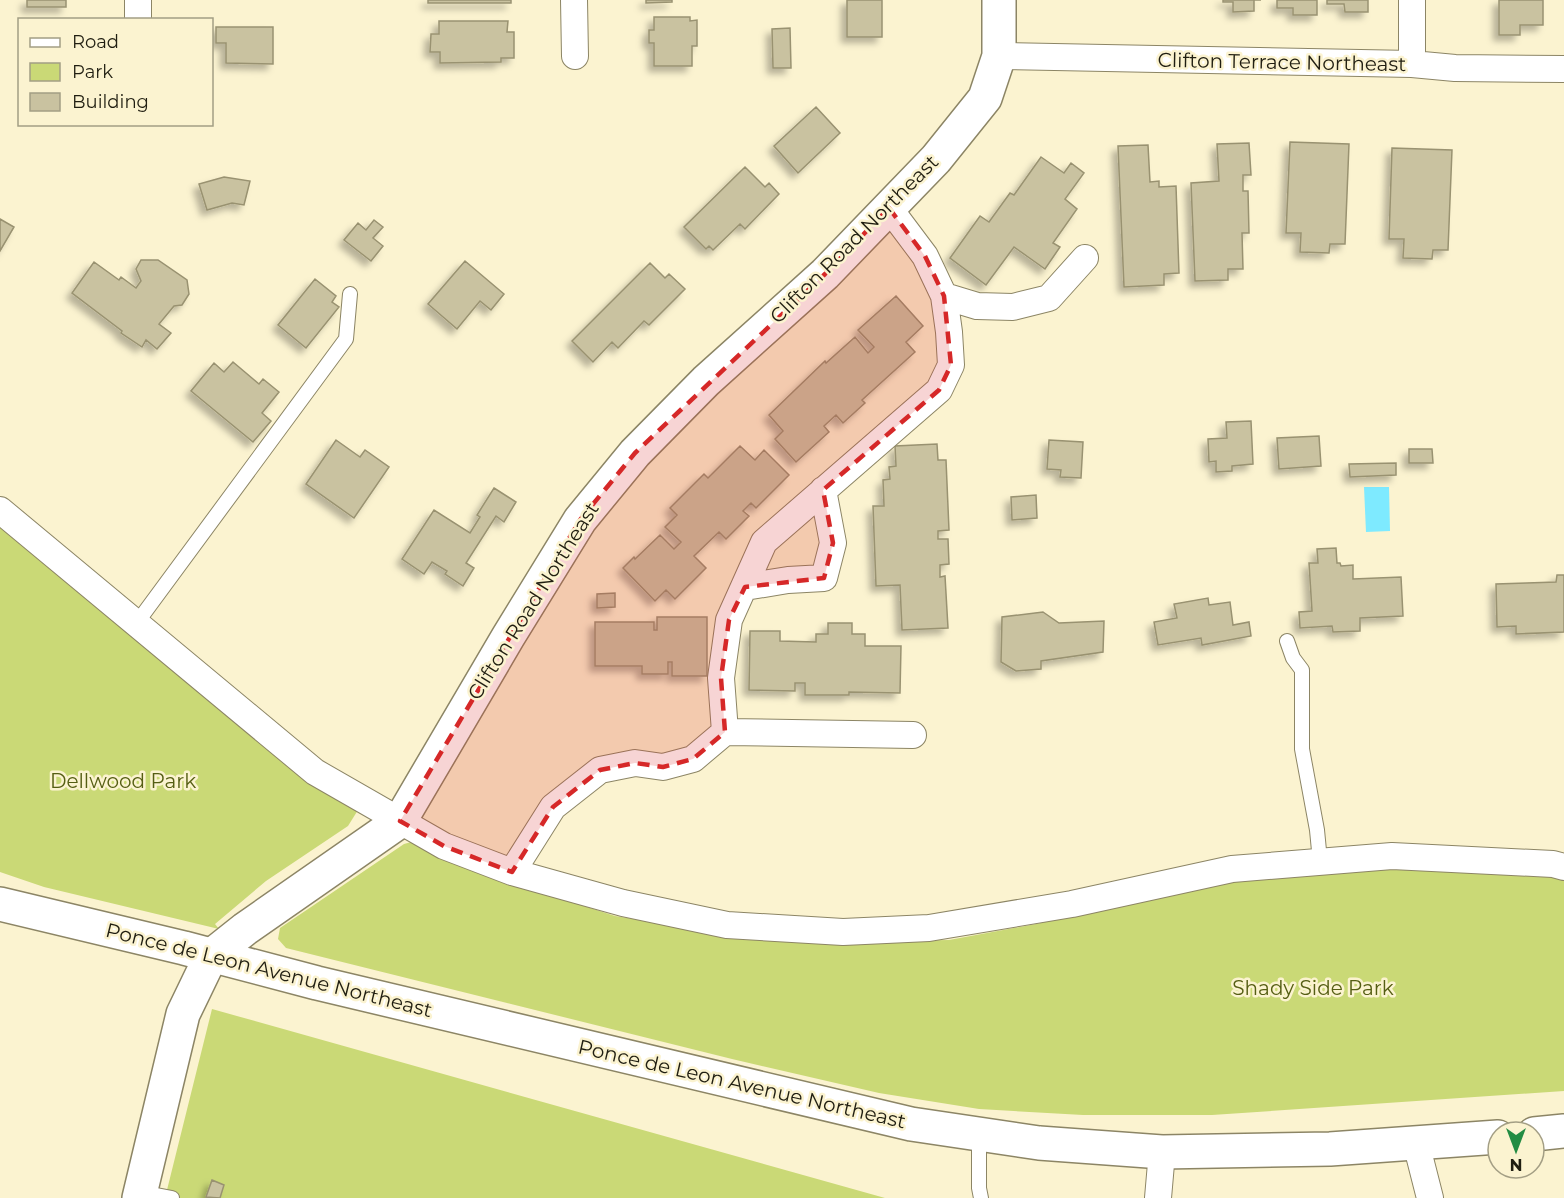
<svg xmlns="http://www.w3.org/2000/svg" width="1564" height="1198" viewBox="0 0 1564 1198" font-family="Montserrat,sans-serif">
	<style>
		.green { fill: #cad976 }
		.water { fill: #7eeaff }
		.building { fill: #c9c2a0; stroke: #999271; stroke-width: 1.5; filter: url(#shadow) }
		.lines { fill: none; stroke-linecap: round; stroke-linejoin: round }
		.service-casing { stroke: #8c8565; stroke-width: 16 }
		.minor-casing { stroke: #8c8565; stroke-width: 28 }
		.tertiary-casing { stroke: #8c8565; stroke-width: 36 }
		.trunk-casing { stroke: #8c8565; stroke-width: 36 }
		.service { stroke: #fff; stroke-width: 14 }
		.minor { stroke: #fff; stroke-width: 26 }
		.tertiary { stroke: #fff; stroke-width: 33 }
		.trunk { stroke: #fff; stroke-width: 33 }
		.marked { fill: #d62828; fill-opacity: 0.2; stroke: #d62828; stroke-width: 4.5; stroke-dasharray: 12 8; stroke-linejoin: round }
		.labels { text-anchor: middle; stroke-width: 5; stroke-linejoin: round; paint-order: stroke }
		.street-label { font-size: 20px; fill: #201e11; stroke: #fbf3d0 }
		.park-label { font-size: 20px; fill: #555e13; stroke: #fbf3d0 }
	</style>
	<defs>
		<filter id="shadow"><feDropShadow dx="-5.5" dy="5.5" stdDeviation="3" flood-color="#0004"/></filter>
	</defs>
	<rect width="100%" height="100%" fill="#fbf3d0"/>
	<path class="green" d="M 0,523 L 358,810 L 348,826 L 266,881 L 215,924 L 219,929 L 44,887 L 0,872 Z
		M 415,841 L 473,870 L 615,916 L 733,935 L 828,942 L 949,940 L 1036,924 L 1231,879 L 1305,869 L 1401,869 L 1564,876 L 1564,1091 L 1212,1115 L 1083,1115 L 979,1109 L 879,1093 L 732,1059 L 286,948 L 278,939 L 280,928 L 404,844 Z
		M 212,1009 L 885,1198 L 165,1198 Z"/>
	<path class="water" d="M 1364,487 L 1389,487 L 1390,531 L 1366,532 Z"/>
	<path class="building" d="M 27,0 L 66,0 L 66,7 L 27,7 Z
		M 428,0 L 511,0 L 511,3 L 428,3 Z
		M 646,0 L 672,0 L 672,2 L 646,3 Z
		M 847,0 L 882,0 L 882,37 L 847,37 Z
		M 1223,0 L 1261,0 L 1254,0 L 1254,11 L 1233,12 L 1233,2 L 1223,2 Z
		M 1277,0 L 1317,0 L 1317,15 L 1293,15 L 1293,8 L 1277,8 Z
		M 1327,0 L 1368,0 L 1368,12 L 1345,12 L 1344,4 L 1327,4 Z
		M 1499,0 L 1543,0 L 1543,25 L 1520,25 L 1520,35 L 1499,35 Z
		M 654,17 L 690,17 L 690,21 L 697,20 L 697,46 L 692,46 L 692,66 L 654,66 L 654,43 L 649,43 L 649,30 L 654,30 Z
		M 439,21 L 508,21 L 507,32 L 514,32 L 514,58 L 501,58 L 501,62 L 440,63 L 440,52 L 430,52 L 431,34 L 439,34 Z
		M 216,27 L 273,27 L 273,64 L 226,63 L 226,43 L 216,43 Z
		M 790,28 L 791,68 L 773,68 L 772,29 Z
		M 816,107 L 840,133 L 798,173 L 774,146 Z
		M 1290,142 L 1349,144 L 1345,244 L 1330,244 L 1329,253 L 1300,252 L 1301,233 L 1286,233 Z
		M 1249,143 L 1251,175 L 1243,175 L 1243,191 L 1248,191 L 1249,233 L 1242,233 L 1243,269 L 1228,269 L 1228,280 L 1195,281 L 1191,183 L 1219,181 L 1217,144 Z
		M 1148,145 L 1150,182 L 1159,181 L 1159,187 L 1176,186 L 1179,273 L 1164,274 L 1164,285 L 1124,287 L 1118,146 Z
		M 1392,148 L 1452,150 L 1448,250 L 1433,250 L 1432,259 L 1403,258 L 1404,239 L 1389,239 Z
		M 1041,157 L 1064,173 L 1071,163 L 1084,173 L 1065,199 L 1077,209 L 1053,243 L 1060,247 L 1045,269 L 1014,247 L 986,285 L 950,258 L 980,216 L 989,222 L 1010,193 L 1014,195 Z
		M 745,167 L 765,187 L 769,183 L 779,194 L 745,229 L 740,224 L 713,250 L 709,246 L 706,249 L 684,227 Z
		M 224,177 L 250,181 L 244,205 L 232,203 L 207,210 L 199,184 Z
		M 0,219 L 14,227 L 0,251 Z
		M 374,220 L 383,227 L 373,238 L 383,246 L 371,261 L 344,240 L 358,223 L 366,230 Z
		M 141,260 L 158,260 L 187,280 L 189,294 L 182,305 L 174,306 L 159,324 L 171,333 L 157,349 L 146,340 L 142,347 L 121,333 L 122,331 L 72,293 L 94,262 L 119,280 L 121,277 L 136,288 L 141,281 L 136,269 Z
		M 465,261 L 504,294 L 491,310 L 480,301 L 457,329 L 428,304 Z
		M 650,263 L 665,278 L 669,274 L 685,289 L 649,325 L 644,321 L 618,348 L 612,342 L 593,362 L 572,341 Z
		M 315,279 L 336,296 L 332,302 L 339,307 L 306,348 L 278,325 Z
		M 896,296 L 923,326 L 906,342 L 915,352 L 862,400 L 865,403 L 843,423 L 836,415 L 824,426 L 829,432 L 796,462 L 775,439 L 783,431 L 769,415 L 825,361 L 826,363 L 855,337 L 868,353 L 874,347 L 858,330 Z
		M 233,362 L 259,384 L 263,379 L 279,392 L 262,413 L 271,421 L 253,442 L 191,391 L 214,363 L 224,372 Z
		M 1251,421 L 1253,464 L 1232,466 L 1232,471 L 1216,472 L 1216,461 L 1209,462 L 1208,439 L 1227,438 L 1226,422 Z
		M 1319,436 L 1321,466 L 1279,469 L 1277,438 Z
		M 336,440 L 360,457 L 365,450 L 389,467 L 354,518 L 306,484 Z
		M 1049,440 L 1083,442 L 1081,478 L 1060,477 L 1061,470 L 1047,469 Z
		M 937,444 L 938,460 L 946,460 L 949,530 L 938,531 L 938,539 L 948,539 L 949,564 L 940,565 L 940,577 L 945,576 L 948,628 L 902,630 L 900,585 L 876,586 L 873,506 L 884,506 L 883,480 L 890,479 L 889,467 L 896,466 L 895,446 Z
		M 740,446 L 755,460 L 764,450 L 789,475 L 756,508 L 751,503 L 743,511 L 749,516 L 726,539 L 719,532 L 694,556 L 706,568 L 675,599 L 666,590 L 655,601 L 623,568 L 634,557 L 635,559 L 660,535 L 674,549 L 681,542 L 665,527 L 677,515 L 670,508 L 704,474 L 708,478 Z
		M 1409,449 L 1432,449 L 1433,463 L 1409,463 Z
		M 1396,463 L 1396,475 L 1350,477 L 1349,464 Z
		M 494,488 L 516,502 L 504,522 L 496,516 L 466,563 L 474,568 L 463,586 L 445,574 L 447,571 L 432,562 L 424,574 L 402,559 L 434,510 L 470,533 L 480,517 L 477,515 Z
		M 1036,495 L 1037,518 L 1012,520 L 1011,497 Z
		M 1336,548 L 1337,563 L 1340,563 L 1341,566 L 1353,565 L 1353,579 L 1401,577 L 1403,616 L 1360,618 L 1360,631 L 1333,632 L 1332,626 L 1300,628 L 1299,612 L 1312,611 L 1309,563 L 1318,563 L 1317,549 Z
		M 1557,575 L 1564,575 L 1564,632 L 1516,634 L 1516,626 L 1497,627 L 1496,584 L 1556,582 Z
		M 615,593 L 615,607 L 597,608 L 597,594 Z
		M 1208,598 L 1209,605 L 1230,602 L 1233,625 L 1249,622 L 1251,636 L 1202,645 L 1201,638 L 1158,645 L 1154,622 L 1177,618 L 1174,604 Z
		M 1043,612 L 1059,623 L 1104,621 L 1103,652 L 1041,661 L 1041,669 L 1016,671 L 1001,662 L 1002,617 Z
		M 657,617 L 707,617 L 707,676 L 672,676 L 672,662 L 668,662 L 668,674 L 642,674 L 642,666 L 595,666 L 595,622 L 654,622 L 654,630 L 657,630 Z
		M 828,623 L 852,623 L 852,634 L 865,634 L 865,646 L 901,646 L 900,693 L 849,692 L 849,695 L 805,695 L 805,683 L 795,683 L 795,691 L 749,690 L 750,631 L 780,631 L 780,641 L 816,642 L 816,634 L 828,634 Z
		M 212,1180 L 224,1185 L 220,1198 L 206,1197 Z"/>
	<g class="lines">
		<defs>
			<path id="service" d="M 136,624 L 346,339 L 350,294
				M 1287,641 L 1293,658 L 1302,670 L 1302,749 L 1317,830 L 1320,861
				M 979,1134 L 979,1188 L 981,1198
				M 141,1192 L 172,1198"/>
			<path id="minor" d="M 574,0 L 575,56
				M 1412,0 L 1412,64
				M 138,20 L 138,0
				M 999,56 L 1412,64 L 1455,68 L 1564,69
				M 944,296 L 977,306 L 1013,307 L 1049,298 L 1085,258
				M 0,510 L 315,772 L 444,846 L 512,872 L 623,903 L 727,925 L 843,932 L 929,928 L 1072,904 L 1232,869 L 1392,856 L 1553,864 L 1564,867
				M 745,587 L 788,580 L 824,578 L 833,543 L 823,490
				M 725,732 L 913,735
				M 512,872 L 553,807 L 600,770 L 635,763 L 663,767 L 693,759 L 725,732 L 721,678 L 729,620 L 764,542 L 939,390 L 951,365 L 949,332 L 944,296 L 925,256 L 889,208
				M 1416,1143 L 1430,1198
				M 1158,1198 L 1162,1152"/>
			<path id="tertiary" d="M 139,1198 L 183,1014 L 211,956 L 245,929 L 400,821 L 508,637 L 580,520 L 635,453 L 706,381 L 825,274 L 936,159 L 985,98 L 999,56 L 999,0"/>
			<path id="trunk" d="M 0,904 L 184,948 L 317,983 L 911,1124 L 1039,1143 L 1162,1152 L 1330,1149 L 1498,1137
				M 1534,1134 L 1564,1131"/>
		</defs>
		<use href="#service" class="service-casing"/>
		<use href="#minor" class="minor-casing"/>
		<use href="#tertiary" class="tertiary-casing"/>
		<use href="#trunk" class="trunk-casing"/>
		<use href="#service" class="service"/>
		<use href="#minor" class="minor"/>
		<use href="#tertiary" class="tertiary"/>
		<use href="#trunk" class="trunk"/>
	</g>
	<path class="marked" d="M 889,208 L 925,256 L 944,296 L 951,365 L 939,390 L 823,490 L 833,543 L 824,578 L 745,587 L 729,620 L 721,678 L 725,732 L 693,759 L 663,767 L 635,763 L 600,770 L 553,807 L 512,872 L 444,846 L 400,821 L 580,520 L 635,453 L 825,274 Z"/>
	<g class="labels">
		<g class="street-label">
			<text transform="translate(1282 62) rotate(1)" y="7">Clifton Terrace Northeast</text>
			<text transform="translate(854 239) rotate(-45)" y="7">Clifton Road Northeast</text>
			<text transform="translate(533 601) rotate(-58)" y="7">Clifton Road Northeast</text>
			<text transform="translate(269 970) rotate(14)" y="7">Ponce de Leon Avenue Northeast</text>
			<text transform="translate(742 1084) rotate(13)" y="7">Ponce de Leon Avenue Northeast</text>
		</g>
		<g class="park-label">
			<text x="123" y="788">Dellwood Park</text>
			<text x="1313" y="995">Shady Side Park</text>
		</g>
	</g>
	<rect x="18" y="18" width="195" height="108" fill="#fbf3d0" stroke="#a39e84" stroke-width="1.5"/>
	<rect x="30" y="38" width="30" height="9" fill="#ffffff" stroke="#a39e84" stroke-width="1.5"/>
	<text x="72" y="48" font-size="18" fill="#201e11">Road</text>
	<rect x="30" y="63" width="30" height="18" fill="#cad976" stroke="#a39e84" stroke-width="1.5"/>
	<text x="72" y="78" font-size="18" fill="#201e11">Park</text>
	<rect x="30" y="93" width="30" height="18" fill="#c9c2a0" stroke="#a39e84" stroke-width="1.5"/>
	<text x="72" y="108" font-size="18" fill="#201e11">Building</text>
	<g transform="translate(1516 1150) rotate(180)"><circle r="28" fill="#fbf3d0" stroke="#a39e84" stroke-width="1.5"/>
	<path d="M0-4.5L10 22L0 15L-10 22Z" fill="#238c43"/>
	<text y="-9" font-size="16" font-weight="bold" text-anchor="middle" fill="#201e11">N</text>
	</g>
</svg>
